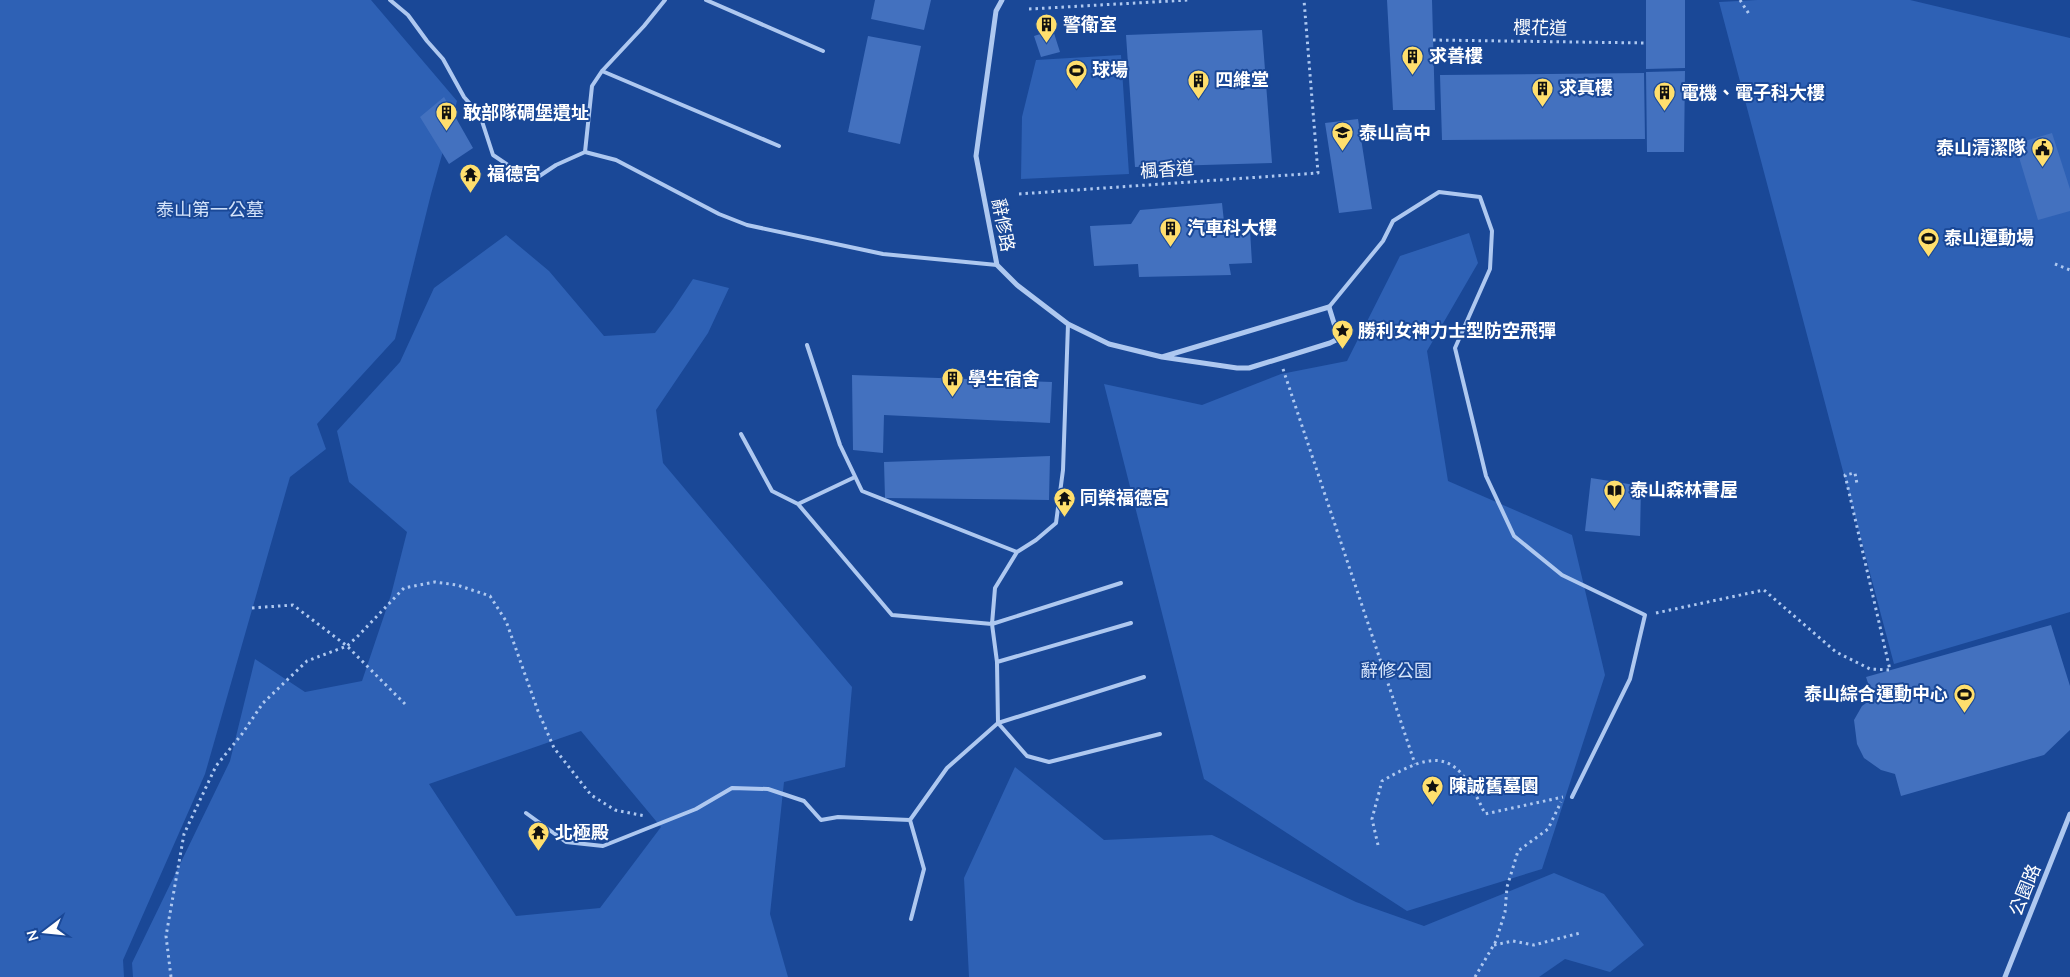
<svg xmlns="http://www.w3.org/2000/svg" width="2070" height="977" viewBox="0 0 2070 977" font-family="Mulish,'Noto Sans TC',sans-serif">
	<style>
		.green { fill: #2e61b5; fill-rule: evenodd }
		.building { fill: #4371bf }
		.lines { fill: none; stroke-linecap: round; stroke-linejoin: round }
		.path { stroke: #aec8f0; stroke-width: 3; stroke-dasharray: 2.5 4; stroke-linecap: butt }
		.service { stroke: #aec8f0; stroke-width: 4 }
		.minor { stroke: #aec8f0; stroke-width: 5 }
		.labels { text-anchor: middle; stroke-width: 4; stroke-linejoin: round; paint-order: stroke }
		.poi-label { font-size: 18px; font-weight: bold; fill: #fff; stroke: #1a4897; text-anchor: start }
		.street-label { font-size: 18px; fill: #fff; stroke: #1a4897 }
		.park-label { font-size: 18px; fill: #d5e4fb; stroke: #1a4897 }
	</style>
	<rect width="100%" height="100%" fill="#1a4897"/>
	<path class="green" d="M 0,0 L 371,0 L 457,101 L 431,194 L 395,339 L 317,424 L 326,449 L 290,477 L 205,774 L 123,960 L 124,977 L 0,977 Z
		M 1757,0 L 1910,0 L 2070,38 L 2070,612 L 1894,664 L 1719,2 Z
		M 1121,55 L 1129,174 L 1021,179 L 1022,117 L 1036,60 Z
		M 1469,233 L 1478,263 L 1427,351 L 1448,481 L 1572,535 L 1605,675 L 1542,869 L 1407,911 L 1204,779 L 1104,384 L 1202,405 L 1281,374 L 1347,361 L 1400,256 Z
		M 506,235 L 549,271 L 604,336 L 655,333 L 673,309 L 693,279 L 729,288 L 708,333 L 656,410 L 663,463 L 852,687 L 845,767 L 784,782 L 770,914 L 788,977 L 133,977 L 132,963 L 230,761 L 255,659 L 305,692 L 362,681 L 391,595 L 407,532 L 349,482 L 337,431 L 400,362 L 434,288 ZM 581,731 L 661,827 L 600,908 L 516,916 L 429,784 Z
		M 1015,767 L 1104,840 L 1212,835 L 1356,902 L 1424,926 L 1554,873 L 1604,894 L 1644,945 L 1610,972 L 1565,959 L 1539,977 L 969,977 L 964,878 Z"/>
	<path class="building" d="M 875,0 L 931,0 L 924,30 L 871,19 Z
		M 1387,0 L 1432,0 L 1435,110 L 1393,110 Z
		M 1646,0 L 1685,0 L 1685,68 L 1646,69 Z
		M 1053,30 L 1060,52 L 1041,57 L 1034,36 Z
		M 1262,30 L 1272,163 L 1135,167 L 1126,35 Z
		M 868,36 L 921,46 L 900,144 L 848,132 Z
		M 1685,71 L 1684,152 L 1647,152 L 1646,72 Z
		M 1644,73 L 1645,139 L 1442,140 L 1440,75 Z
		M 444,97 L 473,148 L 449,164 L 420,117 Z
		M 1358,119 L 1372,209 L 1339,213 L 1325,123 Z
		M 2052,133 L 2070,189 L 2070,211 L 2038,220 L 2015,144 Z
		M 1222,203 L 1225,231 L 1250,230 L 1252,263 L 1229,264 L 1231,275 L 1139,277 L 1138,264 L 1094,266 L 1090,226 L 1131,224 L 1140,210 Z
		M 852,375 L 1052,382 L 1050,423 L 884,415 L 883,453 L 853,450 Z
		M 1050,456 L 1049,500 L 885,498 L 884,462 Z
		M 1591,478 L 1641,486 L 1640,536 L 1585,531 Z
		M 2051,625 L 2070,686 L 2070,730 L 2044,755 L 1901,796 L 1895,774 L 1881,770 L 1864,758 L 1857,744 L 1854,720 L 1862,706 L 1873,698 L 1866,677 Z"/>
	<g class="lines">
		<path class="path" d="M 1740,0 L 1749,14
			M 1029,9 L 1189,0
			M 1433,40 L 1646,43
			M 1019,194 L 1318,173 L 1304,0
			M 2055,264 L 2070,270
			M 1283,369 L 1415,764
			M 252,608 L 293,605 L 347,646 L 405,704
			M 1656,613 L 1764,590 L 1836,652 L 1870,669 L 1890,670 L 1845,475 L 1855,473 L 1857,484
			M 1378,845 L 1372,819 L 1382,781 C 1439,748 1457,752 1485,814 L 1563,797
			M 1494,945 L 1513,941 L 1534,945 L 1580,933
			M 171,977 L 166,936 L 184,834 L 216,766 L 242,734 L 263,703 L 307,661 L 347,646 L 357,637 L 404,588 L 435,582 L 457,585 L 490,596 L 506,621 L 538,711 L 554,748 L 591,795 L 615,810 L 645,816
			M 1475,977 L 1496,941 L 1505,912 L 1507,887 L 1518,851 L 1548,829 L 1561,802"/>
		<path class="service" d="M 390,0 L 408,15 L 427,41 L 443,59 L 464,97 L 480,115 L 493,155 L 532,181 L 556,165 L 585,152 L 616,160 L 719,214 L 747,225 L 883,254 L 997,265
			M 706,0 L 823,51
			M 602,71 L 779,146
			M 585,152 L 592,86 L 602,71 L 644,26 L 665,0
			M 1329,307 L 1383,241 L 1393,221 L 1439,192 L 1480,197 L 1492,231 L 1490,269 L 1455,348 L 1486,476 L 1514,536 L 1562,575 L 1645,615 L 1630,679 L 1572,797
			M 807,345 L 840,445 L 862,491 L 1017,552
			M 741,434 L 772,491 L 798,504 L 855,477
			M 798,504 L 892,615 L 992,624 L 1121,583
			M 997,662 L 1131,623
			M 1144,677 L 998,723 L 1027,756 L 1049,762 L 1160,734
			M 526,813 L 566,842 L 603,846 L 696,809 L 732,788 L 768,789 L 804,801 L 821,820 L 838,817 L 910,820
			M 911,919 L 924,869 L 910,820 L 947,768 L 998,723 L 997,662 L 992,624 L 995,588 L 1017,552 L 1036,540 L 1056,523 L 1063,470 L 1068,324"/>
		<path class="minor" d="M 1002,0 L 996,11 L 976,156 L 997,265 L 1017,285 L 1068,324 L 1109,344 L 1162,357 L 1237,368 L 1249,368 L 1330,343 L 1336,340 L 1338,336 L 1329,307 L 1162,357
			M 2005,977 L 2070,814"/>
	</g>
	<defs>
		<symbol id="building-pin" viewBox="-11 -11 22 30"><path d="M0 17L-7.5 6A9.5 9.5 0 1 1 7.5 6Z" fill="#ffdf6d" stroke="#1a4897"/><path d="M-4-6H4V6H1V3H-1V6H-4ZM-2.5-4.3h1.7v1.8h-1.7ZM.8-4.3h1.7v1.8H.8ZM-2.5-1h1.7V.8h-1.7ZM.8-1h1.7V.8H.8Z" fill="#111"/></symbol>
		<symbol id="stadium-pin" viewBox="-11 -11 22 30"><path d="M0 17L-7.5 6A9.5 9.5 0 1 1 7.5 6Z" fill="#ffdf6d" stroke="#1a4897"/><path d="M0-5a6.5 5 0 1 0 0 10a6.5 5 0 1 0 0-10ZM-3.5-1.8h7v3.6h-7Z" fill="#111"/></symbol>
		<symbol id="school-pin" viewBox="-11 -11 22 30"><path d="M0 17L-7.5 6A9.5 9.5 0 1 1 7.5 6Z" fill="#ffdf6d" stroke="#1a4897"/><path d="M0-5L7-2L0 1L-7-2ZM-4 1L0 2.5L4 1V4Q0 6-4 4Z" fill="#111"/></symbol>
		<symbol id="civic-pin" viewBox="-11 -11 22 30"><path d="M0 17L-7.5 6A9.5 9.5 0 1 1 7.5 6Z" fill="#ffdf6d" stroke="#1a4897"/><path d="M-.6-6.5H3V-4.5H.6V-3L4-1V1h2V6H-6V1h2V-1L-.6-3ZM-1.2 2.5V6h2.4V2.5Z" fill="#111"/></symbol>
		<symbol id="temple-pin" viewBox="-11 -11 22 30"><path d="M0 17L-7.5 6A9.5 9.5 0 1 1 7.5 6Z" fill="#ffdf6d" stroke="#1a4897"/><path d="M0-6L5-2H3V0L6.5 2.5H4V6H1.5V3h-3V6H-4V2.5H-6.5L-3 0V-2H-5Z" fill="#111"/></symbol>
		<symbol id="sight-pin" viewBox="-11 -11 22 30"><path d="M0 17L-7.5 6A9.5 9.5 0 1 1 7.5 6Z" fill="#ffdf6d" stroke="#1a4897"/><path d="M0-6L1.8-2.2L6-1.7L2.9 1.2L3.7 5.4L0 3.3L-3.7 5.4L-2.9 1.2L-6-1.7L-1.8-2.2Z" fill="#111"/></symbol>
		<symbol id="library-pin" viewBox="-11 -11 22 30"><path d="M0 17L-7.5 6A9.5 9.5 0 1 1 7.5 6Z" fill="#ffdf6d" stroke="#1a4897"/><path d="M-6-4Q-3-5.5-.7-3.5V5Q-3 3-6 4ZM6-4Q3-5.5 .7-3.5V5Q3 3 6 4Z" fill="#111"/></symbol>
	</defs>
	<g fill-rule="evenodd">
		<use href="#building-pin" x="1034" y="12" width="25" height="34"/>
		<use href="#building-pin" x="1400" y="44" width="25" height="34"/>
		<use href="#stadium-pin" x="1064" y="58" width="25" height="34"/>
		<use href="#building-pin" x="1186" y="68" width="25" height="34"/>
		<use href="#building-pin" x="1530" y="76" width="25" height="34"/>
		<use href="#building-pin" x="1652" y="80" width="25" height="34"/>
		<use href="#building-pin" x="434" y="100" width="25" height="34"/>
		<use href="#school-pin" x="1330" y="120" width="25" height="34"/>
		<use href="#civic-pin" x="2030" y="136" width="25" height="34"/>
		<use href="#temple-pin" x="458" y="162" width="25" height="34"/>
		<use href="#building-pin" x="1158" y="216" width="25" height="34"/>
		<use href="#stadium-pin" x="1916" y="226" width="25" height="34"/>
		<use href="#sight-pin" x="1330" y="318" width="25" height="34"/>
		<use href="#building-pin" x="940" y="366" width="25" height="34"/>
		<use href="#library-pin" x="1602" y="478" width="25" height="34"/>
		<use href="#temple-pin" x="1052" y="486" width="25" height="34"/>
		<use href="#stadium-pin" x="1952" y="682" width="25" height="34"/>
		<use href="#sight-pin" x="1420" y="774" width="25" height="34"/>
		<use href="#temple-pin" x="526" y="820" width="25" height="34"/>
	</g>
	<g class="labels">
		<g class="poi-label">
			<text x="1063" y="31">警衛室</text>
			<text x="1429" y="62">求善樓</text>
			<text x="1092" y="76">球場</text>
			<text x="1215" y="86">四維堂</text>
			<text x="1559" y="94">求真樓</text>
			<text x="1681" y="99">電機、電子科大樓</text>
			<text x="463" y="119">敢部隊碉堡遺址</text>
			<text x="1359" y="139">泰山高中</text>
			<text x="2026" y="154" text-anchor="end">泰山清潔隊</text>
			<text x="487" y="180">福德宮</text>
			<text x="1187" y="234">汽車科大樓</text>
			<text x="1944" y="244">泰山運動場</text>
			<text x="1358" y="337">勝利女神力士型防空飛彈</text>
			<text x="968" y="385">學生宿舍</text>
			<text x="1630" y="496">泰山森林書屋</text>
			<text x="1080" y="504">同榮福德宮</text>
			<text x="1948" y="700" text-anchor="end">泰山綜合運動中心</text>
			<text x="1449" y="792">陳誠舊墓園</text>
			<text x="555" y="839">北極殿</text>
		</g>
		<g class="street-label">
			<text transform="translate(1540 28) rotate(1)" y="6">櫻花道</text>
			<text transform="translate(1167 170) rotate(-4)" y="6">楓香道</text>
			<text transform="translate(1003 225) rotate(79)" y="6">辭修路</text>
			<text transform="translate(2025 890) rotate(-68)" y="6">公園路</text>
		</g>
		<g class="park-label">
			<text x="210" y="216">泰山第一公墓</text>
			<text x="1396" y="677">辭修公園</text>
		</g>
	</g>
	<g transform="translate(45 932) rotate(254)" stroke="#1a4897" stroke-width="4" paint-order="stroke">
	<path d="M0-4L9 19L0 12L-9 19Z" fill="#ffffff"/>
	<text y="-8" font-size="14" font-weight="bold" text-anchor="middle" fill="#ffffff">N</text>
	</g>
</svg>
